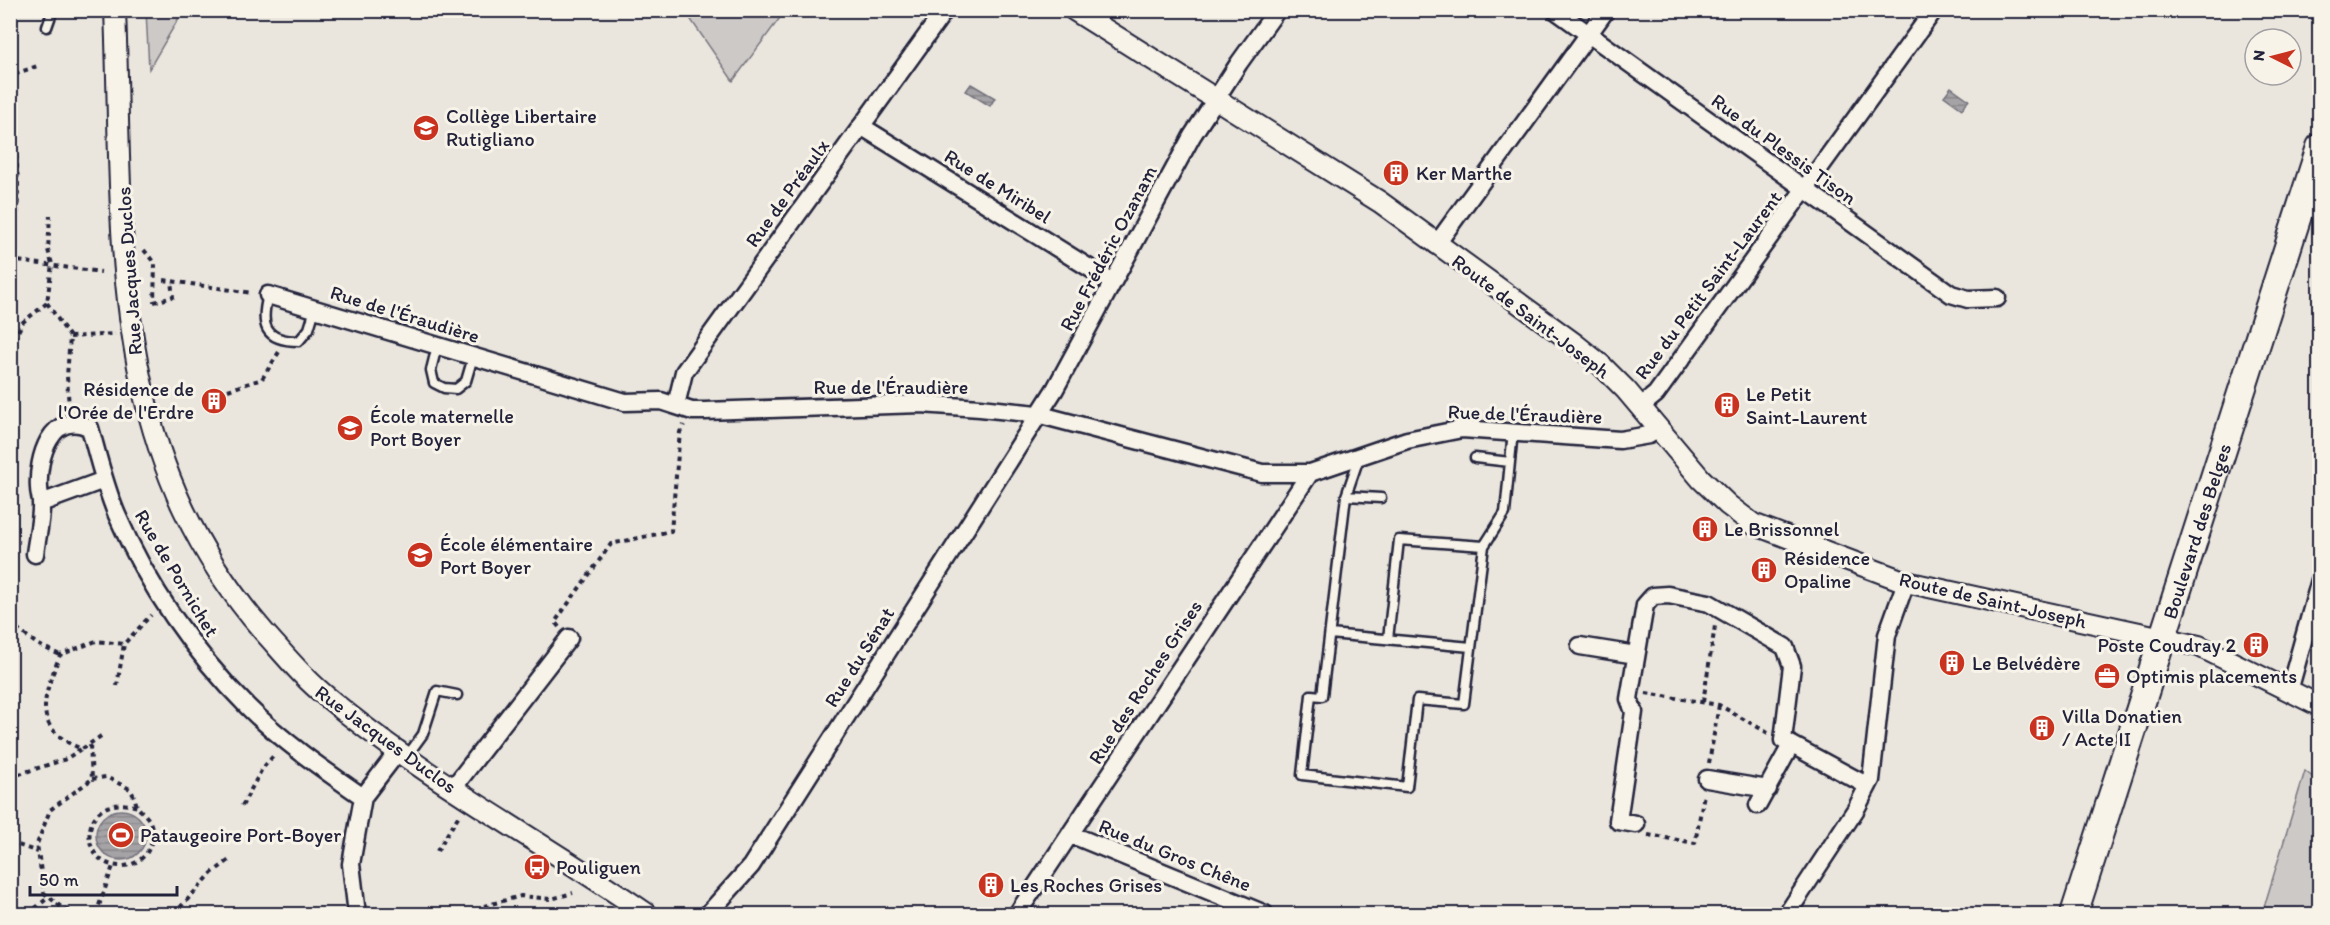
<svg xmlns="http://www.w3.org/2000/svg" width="2330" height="925" viewBox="0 0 2330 925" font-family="Itim,sans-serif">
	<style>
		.garden { fill: #cdc9c6; stroke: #787680; stroke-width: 1.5 }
		.water { fill: url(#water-rules); stroke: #716f7b; stroke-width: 1.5 }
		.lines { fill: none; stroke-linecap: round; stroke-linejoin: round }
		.service-casing { stroke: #22223b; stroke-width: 13 }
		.minor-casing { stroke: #22223b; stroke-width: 21 }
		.tertiary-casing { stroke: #22223b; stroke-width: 24 }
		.primary-casing { stroke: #22223b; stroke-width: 30 }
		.path { stroke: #22223b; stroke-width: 4; stroke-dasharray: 4.5 4.5; stroke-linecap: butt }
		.service { stroke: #f7f3e8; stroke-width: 8 }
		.minor { stroke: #f7f3e8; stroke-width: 16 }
		.tertiary { stroke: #f7f3e8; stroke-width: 20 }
		.primary { stroke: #f7f3e8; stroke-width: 26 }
		.labels { text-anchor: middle; stroke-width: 6; stroke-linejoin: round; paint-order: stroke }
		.poi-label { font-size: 20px; fill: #22223b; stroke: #f7f3e8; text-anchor: start }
		.street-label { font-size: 20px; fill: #22223b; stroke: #f7f3e8 }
	</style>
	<defs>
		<pattern id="water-rules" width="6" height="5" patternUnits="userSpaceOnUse" patternTransform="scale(1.5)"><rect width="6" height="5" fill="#a6a3a6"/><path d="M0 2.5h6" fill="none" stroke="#878488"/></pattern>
	</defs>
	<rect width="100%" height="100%" fill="#eae6de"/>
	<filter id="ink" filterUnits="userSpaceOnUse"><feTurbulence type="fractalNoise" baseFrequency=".0167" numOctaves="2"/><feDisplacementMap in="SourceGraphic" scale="12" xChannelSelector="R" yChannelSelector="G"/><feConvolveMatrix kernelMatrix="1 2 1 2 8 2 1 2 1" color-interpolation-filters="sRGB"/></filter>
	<g filter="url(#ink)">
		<path class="garden" d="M 146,11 L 183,11 L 149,69 Z
			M 685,11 L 785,11 L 733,81 Z
			M 2305,771 L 2319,782 L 2319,914 L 2262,914 Z"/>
		<path class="water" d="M 971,84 L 995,98 L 990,106 L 966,91 Z
			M 1951,87 L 1969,100 L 1962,109 L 1944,96 Z
			M96 835a25 25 0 1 1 50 0a25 25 0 1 1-50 0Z"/>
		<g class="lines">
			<defs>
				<path id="service" d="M 47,27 L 53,10
					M 268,295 C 260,325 264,341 299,341 L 309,329 L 315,309
					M 437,346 L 431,370 L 434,383 L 444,388 L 456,389 L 466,381 L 473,357
					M 1359,458 L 1346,496 L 1322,696 L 1311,695 L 1302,775 L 1407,787 L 1417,700 L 1464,704 L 1484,546 L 1505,513 L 1513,431
					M 1475,458 L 1510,462
					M 1346,496 L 1381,498
					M 1330,634 L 1471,647
					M 1388,639 L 1399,540 L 1484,546
					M 407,756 L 423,734 L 437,691 L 457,695"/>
				<path id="minor" d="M 1555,10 L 1951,294 L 1968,299 L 1997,298
					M 861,126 L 1112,282
					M 1436,245 L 1606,10
					M 268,295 L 625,402 L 661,401 L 692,411 L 705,411 L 921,404 L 980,408 L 1037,414 L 1262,473 L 1310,473 L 1407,440 L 1462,429 L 1620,440 L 1649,435 L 1659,429
					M 676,405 L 684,372 L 945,10
					M 1640,407 L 1656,394 L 1934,10
					M 41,503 L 104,480
					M 35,554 C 37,537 42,519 41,502 C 41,498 39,493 39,488 C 37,459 51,408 90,428 C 98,457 105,487 117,515 C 147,585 194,653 248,707 C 282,741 324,770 363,797
					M 1580,646 L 1636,655
					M 2289,691 L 2320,580
					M 1707,779 L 1768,789
					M 453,788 L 569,638
					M 1758,805 L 1791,745
					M 1636,824 L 1618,821 L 1634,712 L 1629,699 L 1645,605 L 1653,596 L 1668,595 L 1709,603 L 1785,647 L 1792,666 L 1783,740 L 1868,786
					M 1070,834 L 1265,914
					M 357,914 L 351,864 L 363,797 L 399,750
					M 708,914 L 751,866 L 1055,389 L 1192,136 L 1239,63 L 1277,10
					M 1017,914 L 1310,473
					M 1787,914 L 1856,809 L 1871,780 L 1887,635 L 1906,582"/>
				<path id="tertiary" d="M 115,10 C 124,237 104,448 264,632 C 284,654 303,678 327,697 C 426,780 542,841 647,914
					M 1074,10 L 1380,202 L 1575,344 L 1600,364 L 1626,390 L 1701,479 L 1728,505 L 1753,524 L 1906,582 L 2199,646 L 2320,706"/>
				<g id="primary">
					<path id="s1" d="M 2074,914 L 2320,147"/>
				</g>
			</defs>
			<use href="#service" class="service-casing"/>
			<use href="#minor" class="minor-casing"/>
			<use href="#tertiary" class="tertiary-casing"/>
			<use href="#primary" class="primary-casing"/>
			<path class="path" d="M 10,82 L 18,73 L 37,66
				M 10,111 L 14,121 L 18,185 L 16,261
				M 144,250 L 155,264 L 154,302
				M 10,260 L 101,272
				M 164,280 L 252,293
				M 154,302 L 173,297 L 171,281
				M 47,303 L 70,337 L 67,376 L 69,409
				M 70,337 L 115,334
				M 10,347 L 23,322 L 47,303 L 52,264 L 48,250 L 50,215
				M 228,390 L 262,379 L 279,352
				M 10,541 L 20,542
				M 10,623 L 37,644 L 60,655
				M 559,627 L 555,622 L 611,544 L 671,531 L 680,432 L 684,425
				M 117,686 L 124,644 L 151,615
				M 1646,693 L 1719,705 L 1768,733
				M 1703,702 L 1715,626
				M 101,736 L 82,749 C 30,728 43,698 60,655 L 96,641 L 124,644
				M 1709,763 L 1719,705
				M 10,777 L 66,759 L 81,749
				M 92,779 L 106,777 L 130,789 C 134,795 135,800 137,806 C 139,810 143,812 146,816 C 156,827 153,843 146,854 C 140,861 131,866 122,866 C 74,867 79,789 138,807
				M 242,806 L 262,769 L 275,754
				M 1648,835 L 1695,843 L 1704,794
				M 10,842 L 38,852
				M 437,851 L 459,815
				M 484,906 L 521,896 L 551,899 L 573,893
				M 28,914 L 49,897
				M 77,914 L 61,907 L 44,893 L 37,844 L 50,810 L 92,779 L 90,744
				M 96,914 L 113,866
				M 174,914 L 212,873 L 232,858"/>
			<use href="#service" class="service"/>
			<use href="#minor" class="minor"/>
			<use href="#tertiary" class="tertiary"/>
			<use href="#primary" class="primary"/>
		</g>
	</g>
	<defs>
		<symbol id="school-disc" viewBox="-11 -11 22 22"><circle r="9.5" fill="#c8321e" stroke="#f7f3e8"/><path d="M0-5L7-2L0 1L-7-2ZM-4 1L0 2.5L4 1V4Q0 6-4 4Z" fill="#fff"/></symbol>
		<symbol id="building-disc" viewBox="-11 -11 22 22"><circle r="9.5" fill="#c8321e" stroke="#f7f3e8"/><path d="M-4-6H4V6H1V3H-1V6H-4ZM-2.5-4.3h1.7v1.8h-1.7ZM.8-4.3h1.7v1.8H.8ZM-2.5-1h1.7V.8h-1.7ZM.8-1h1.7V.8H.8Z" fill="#fff"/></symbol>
		<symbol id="office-disc" viewBox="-11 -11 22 22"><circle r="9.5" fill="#c8321e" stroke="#f7f3e8"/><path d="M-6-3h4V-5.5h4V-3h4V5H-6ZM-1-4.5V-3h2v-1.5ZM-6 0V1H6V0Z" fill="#fff"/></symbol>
		<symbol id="stadium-disc" viewBox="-11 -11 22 22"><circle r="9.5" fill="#c8321e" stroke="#f7f3e8"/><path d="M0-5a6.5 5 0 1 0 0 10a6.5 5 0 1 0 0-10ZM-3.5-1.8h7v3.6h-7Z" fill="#fff"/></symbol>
		<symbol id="bus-disc" viewBox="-11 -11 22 22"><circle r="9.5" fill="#c8321e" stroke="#f7f3e8"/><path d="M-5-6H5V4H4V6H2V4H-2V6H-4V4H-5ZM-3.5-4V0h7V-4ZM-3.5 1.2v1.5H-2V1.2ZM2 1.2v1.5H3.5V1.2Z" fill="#fff"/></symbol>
	</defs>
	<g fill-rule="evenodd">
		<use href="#school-disc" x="411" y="113" width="30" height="30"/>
		<use href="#building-disc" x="1381" y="158" width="30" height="30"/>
		<use href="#building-disc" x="199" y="386" width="30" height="30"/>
		<use href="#building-disc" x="1712" y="390" width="30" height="30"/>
		<use href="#school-disc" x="335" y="413" width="30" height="30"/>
		<use href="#building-disc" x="1690" y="514" width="30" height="30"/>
		<use href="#school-disc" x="405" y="540" width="30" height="30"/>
		<use href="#building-disc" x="1749" y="555" width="30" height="30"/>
		<use href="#building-disc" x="2241" y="630" width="30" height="30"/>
		<use href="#building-disc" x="1937" y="648" width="30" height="30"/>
		<use href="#office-disc" x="2092" y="661" width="30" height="30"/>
		<use href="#building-disc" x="2027" y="713" width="30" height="30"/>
		<use href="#stadium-disc" x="106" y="820" width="30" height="30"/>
		<use href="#bus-disc" x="522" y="852" width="30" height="30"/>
		<use href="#building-disc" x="976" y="870" width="30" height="30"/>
	</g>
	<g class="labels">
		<g class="poi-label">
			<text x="446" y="123">Collège Libertaire<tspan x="446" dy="23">Rutigliano</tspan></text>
			<text x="1416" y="180">Ker Marthe</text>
			<text x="194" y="396" text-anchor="end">Résidence de<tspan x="194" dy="23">l'Orée de l'Erdre</tspan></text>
			<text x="1746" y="401">Le Petit<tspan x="1746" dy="23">Saint-Laurent</tspan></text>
			<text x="370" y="423">École maternelle<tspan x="370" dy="23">Port Boyer</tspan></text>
			<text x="1724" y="536">Le Brissonnel</text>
			<text x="440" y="551">École élémentaire<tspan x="440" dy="23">Port Boyer</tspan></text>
			<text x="1784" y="565">Résidence<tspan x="1784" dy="23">Opaline</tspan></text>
			<text x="2236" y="652" text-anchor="end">Poste Coudray 2</text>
			<text x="1972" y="670">Le Belvédère</text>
			<text x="2126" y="683">Optimis placements</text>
			<text x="2062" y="723">Villa Donatien<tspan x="2062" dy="23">/ Acte II</tspan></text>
			<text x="140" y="842">Pataugeoire Port-Boyer</text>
			<text x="556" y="874">Pouliguen</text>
			<text x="1010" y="892">Les Roches Grises</text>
		</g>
		<g class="street-label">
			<text transform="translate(1784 149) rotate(36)" y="7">Rue du Plessis Tison</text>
			<text transform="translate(998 186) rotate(32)" y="7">Rue de Miribel</text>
			<text transform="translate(787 193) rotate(-54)" y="7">Rue de Préaulx</text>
			<text transform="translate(1108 248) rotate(-62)" y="7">Rue Frédéric Ozanam</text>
			<text transform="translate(129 271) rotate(-94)" y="7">Rue Jacques Duclos</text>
			<text transform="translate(1708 285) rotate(-53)" y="7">Rue du Petit Saint-Laurent</text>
			<text transform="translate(405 314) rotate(17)" y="7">Rue de l'Éraudière</text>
			<text transform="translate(1531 316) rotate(37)" y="7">Route de Saint-Joseph</text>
			<text x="891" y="394">Rue de l'Éraudière</text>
			<text transform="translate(1525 414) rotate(2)" y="7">Rue de l'Éraudière</text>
			<text dy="7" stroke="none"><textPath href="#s1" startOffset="402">Boulevard des Belges</textPath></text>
			<text transform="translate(177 573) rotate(59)" y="7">Rue de Pornichet</text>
			<text transform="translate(1993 600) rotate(13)" y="7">Route de Saint-Joseph</text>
			<text transform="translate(859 657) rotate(-58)" y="7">Rue du Sénat</text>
			<text transform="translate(1145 682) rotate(-57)" y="7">Rue des Roches Grises</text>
			<text transform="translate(386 739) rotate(36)" y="7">Rue Jacques Duclos</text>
			<text transform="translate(1175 855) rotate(22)" y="7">Rue du Gros Chêne</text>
		</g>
	</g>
	<rect width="2330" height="925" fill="none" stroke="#f7f3e8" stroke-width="36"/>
	<rect x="18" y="18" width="2294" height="889" fill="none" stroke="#22223b" stroke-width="2" filter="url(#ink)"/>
	<g transform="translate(2273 57) rotate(276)"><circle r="28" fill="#f7f3e8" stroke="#a29fa3" stroke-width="1.5"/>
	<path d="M0-4.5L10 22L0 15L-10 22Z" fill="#c8321e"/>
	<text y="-9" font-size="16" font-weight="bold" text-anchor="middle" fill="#22223b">N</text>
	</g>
	<path d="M30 886v9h147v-9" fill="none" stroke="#22223b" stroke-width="3"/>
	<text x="39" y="886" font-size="18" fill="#22223b" stroke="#f7f3e8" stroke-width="4.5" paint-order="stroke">50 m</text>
</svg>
